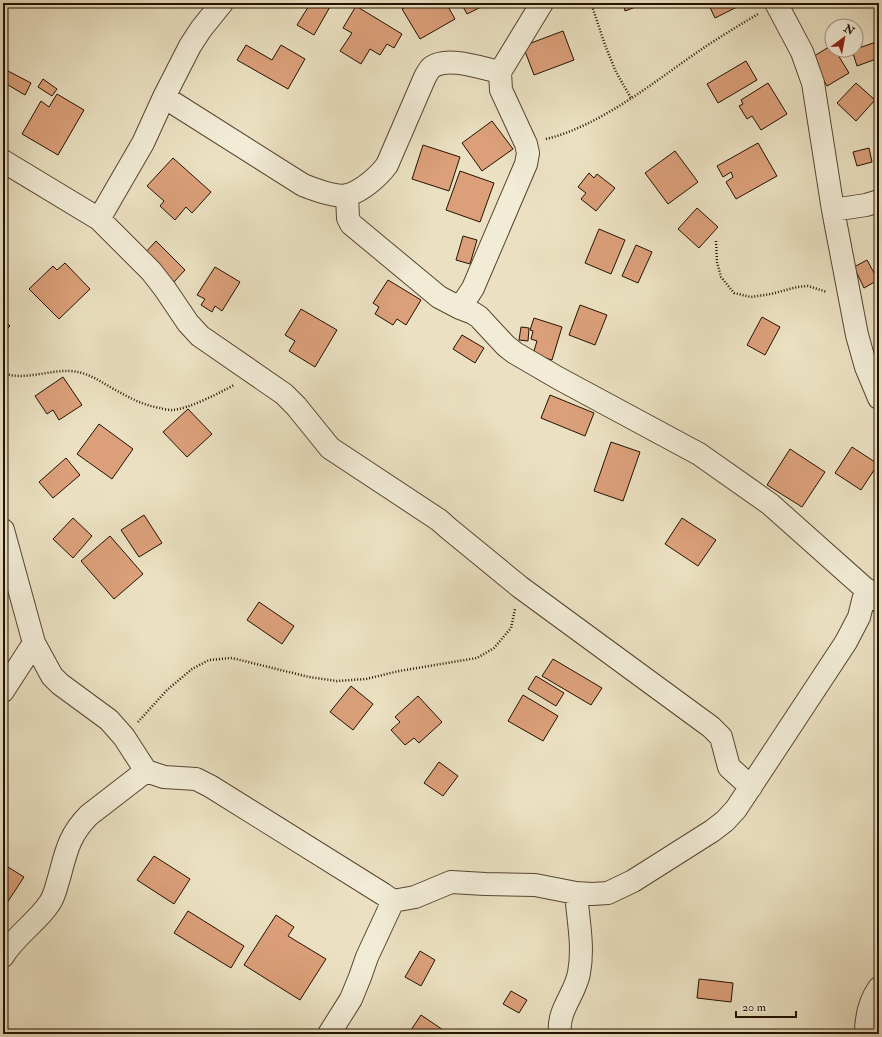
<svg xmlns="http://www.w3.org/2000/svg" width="882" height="1037" viewBox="0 0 882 1037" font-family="'IM FELL Double Pica',serif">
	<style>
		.building { fill: #dba07a; stroke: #241101 }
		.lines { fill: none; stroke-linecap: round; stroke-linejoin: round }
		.minor-casing { stroke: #564531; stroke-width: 24 }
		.path { stroke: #241101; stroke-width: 2.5; stroke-dasharray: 1 2; stroke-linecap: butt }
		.minor { stroke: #f2ecd7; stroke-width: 22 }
	</style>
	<rect width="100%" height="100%" fill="#ebe1c2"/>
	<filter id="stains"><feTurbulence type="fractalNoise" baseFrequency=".005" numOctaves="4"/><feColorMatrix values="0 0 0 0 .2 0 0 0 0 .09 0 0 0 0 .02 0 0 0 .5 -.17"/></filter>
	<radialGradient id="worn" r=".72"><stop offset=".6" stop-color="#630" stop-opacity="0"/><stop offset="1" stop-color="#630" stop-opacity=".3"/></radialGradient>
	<path class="building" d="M 308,3 L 328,3 L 331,5 L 314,35 L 297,25 L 310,4 Z
		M 409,3 L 446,3 L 455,19 L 420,39 L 402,9 L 410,4 Z
		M 461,3 L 489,3 L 467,14 Z
		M 623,3 L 646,3 L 625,11 Z
		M 708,3 L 743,3 L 743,4 L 715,18 Z
		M 356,6 L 402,34 L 394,48 L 387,44 L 380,55 L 370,49 L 361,64 L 340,51 L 352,33 L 343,28 Z
		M 563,31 L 574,60 L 534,75 L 523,46 Z
		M 879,41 L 879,58 L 857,66 L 852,50 L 856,50 L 856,49 Z
		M 246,45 L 272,60 L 281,45 L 305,59 L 288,89 L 237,60 Z
		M 832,45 L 832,50 L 835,50 L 849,73 L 827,86 L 811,58 Z
		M 746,61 L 757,80 L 718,103 L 707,84 Z
		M 8,71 L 31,83 L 25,95 L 3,82 L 3,80 Z
		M 43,79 L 57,89 L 52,96 L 38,87 Z
		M 768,83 L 787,114 L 761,130 L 752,116 L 747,119 L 739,106 L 743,104 L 741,100 Z
		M 856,83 L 875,100 L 856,121 L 837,103 Z
		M 57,94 L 84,110 L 58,155 L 22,134 L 41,101 L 49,107 Z
		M 492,121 L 513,149 L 482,171 L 462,143 Z
		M 758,143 L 777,176 L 736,199 L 726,182 L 733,177 L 731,172 L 723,177 L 717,166 Z
		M 423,145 L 460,157 L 449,191 L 412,179 Z
		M 869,148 L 872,162 L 857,166 L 853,152 Z
		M 675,151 L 698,182 L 668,204 L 645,173 Z
		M 173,158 L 211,192 L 192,213 L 186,207 L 175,220 L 160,206 L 164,201 L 147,186 Z
		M 460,171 L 494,183 L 480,222 L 446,210 Z
		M 589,173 L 594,178 L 597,174 L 615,188 L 596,211 L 581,199 L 586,193 L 578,187 Z
		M 697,208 L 718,227 L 699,248 L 678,229 Z
		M 599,229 L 625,240 L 611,274 L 585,263 Z
		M 463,236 L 477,240 L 470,264 L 456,260 Z
		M 156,241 L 185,270 L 173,283 L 144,254 Z
		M 636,245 L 652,252 L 638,283 L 622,276 Z
		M 867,260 L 878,280 L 864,288 L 854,267 Z
		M 65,263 L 90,289 L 59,319 L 29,289 L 53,266 L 57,270 Z
		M 215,267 L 240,282 L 222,311 L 215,306 L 212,312 L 201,305 L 205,299 L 197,295 Z
		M 388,280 L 421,300 L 406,325 L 397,319 L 393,325 L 375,314 L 379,307 L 373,303 Z
		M 580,305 L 607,315 L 595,345 L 569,335 Z
		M 301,309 L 337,330 L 315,367 L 289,351 L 295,341 L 285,335 Z
		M 762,317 L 780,327 L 765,355 L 747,345 Z
		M 534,318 L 562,327 L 552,360 L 533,354 L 537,341 L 531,339 L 533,331 L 530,330 Z
		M 3,319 L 10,326 L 3,333 Z
		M 521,327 L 529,328 L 528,341 L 519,340 Z
		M 462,335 L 484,348 L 475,363 L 453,349 Z
		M 63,377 L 82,405 L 59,420 L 53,410 L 47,414 L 35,396 Z
		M 550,395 L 594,413 L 585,436 L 541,418 Z
		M 188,409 L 212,434 L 187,457 L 163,432 Z
		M 99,424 L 133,449 L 112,479 L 77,454 Z
		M 611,442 L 640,452 L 623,501 L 594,491 Z
		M 852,447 L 878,464 L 861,490 L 835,473 Z
		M 790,449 L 825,472 L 802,507 L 767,485 Z
		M 66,458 L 80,475 L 53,498 L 39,482 Z
		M 144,515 L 162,543 L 139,557 L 121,530 Z
		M 73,518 L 92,536 L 73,558 L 53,539 Z
		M 682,518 L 716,540 L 698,566 L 665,544 Z
		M 110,536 L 143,574 L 114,599 L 81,561 Z
		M 259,602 L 294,626 L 282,644 L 247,620 Z
		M 553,659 L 602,688 L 591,705 L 542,676 Z
		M 536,676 L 564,693 L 556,706 L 528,689 Z
		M 351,686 L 373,704 L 353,730 L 330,712 Z
		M 523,695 L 558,716 L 543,741 L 508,721 Z
		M 418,696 L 442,722 L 419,743 L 414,738 L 405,745 L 391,730 L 400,722 L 395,717 Z
		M 439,762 L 458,776 L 443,796 L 424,783 Z
		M 154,856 L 190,879 L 174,904 L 137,880 Z
		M 3,864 L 24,877 L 3,909 Z
		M 188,911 L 244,946 L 231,968 L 174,933 Z
		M 276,915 L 294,927 L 288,936 L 326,959 L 300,1000 L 244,965 Z
		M 420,951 L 435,960 L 421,986 L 405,977 Z
		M 699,979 L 733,983 L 731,1002 L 697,998 Z
		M 511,991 L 527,1000 L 519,1013 L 503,1004 Z
		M 421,1015 L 449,1034 L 410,1034 L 409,1033 Z"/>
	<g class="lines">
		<defs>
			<path id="minor" d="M 776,3 L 802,52 L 813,83 L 833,210 L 857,335 L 866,367 L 879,398
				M 164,97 L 303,185 C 313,189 337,198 348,195 C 362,191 379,176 387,165 L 425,77 C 427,74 429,69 432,67 C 448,56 481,68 500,72
				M 3,161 L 99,219 L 151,271 L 165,289 L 188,323 L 200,336 L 284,394 L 296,406 L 330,448 L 439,520 L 448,528 L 520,587 L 711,727 L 721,737 L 729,767 L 751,787
				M 347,195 L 348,218 L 351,224 L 439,297 L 460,308 L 473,313 L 479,317 L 506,346 L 515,353 L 558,378 L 699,454 L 770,504 L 879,601
				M 833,210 L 866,205 L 879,201
				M 99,219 L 143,143 L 164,97 L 190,46 L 201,29 L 222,3
				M 460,308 L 473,288 L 526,164 L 528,153 L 526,144 L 501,90 L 500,72 L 542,3
				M 3,530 L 34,643 L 52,676 L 60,684 L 109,720 L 124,737 L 146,771 L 164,777 L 196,779 L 210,786 L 383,894 L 393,901 L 415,897 L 451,882 L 485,884 L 535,885 L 576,893 L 592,894 L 608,893 L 633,881 L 712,831 L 725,821 L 736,809 L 846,642 L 859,617 L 866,589
				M 3,691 L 34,643
				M 3,956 C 15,936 36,923 49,904 C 55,896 56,887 59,878 C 66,852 69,835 89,815 L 146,771
				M 329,1034 L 351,999 L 360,977 L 367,957 L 393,901
				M 560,1034 C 557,1010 575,995 579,973 C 584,947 578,919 576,893
				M 866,1034 C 866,1017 869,1002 879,988"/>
		</defs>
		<use href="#minor" class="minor-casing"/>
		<path class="path" d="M 591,3 L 605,45 L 616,72 L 631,98
			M 546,139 C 600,126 654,82 699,51 C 718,38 738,26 758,14
			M 716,241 L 717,262 L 721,277 L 734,293 L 751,297 L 771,294 L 797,287 L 808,286 L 827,292
			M 3,373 C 24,381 48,370 70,371 C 87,372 98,380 112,388 C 128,397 142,405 160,408 C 163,409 168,410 172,410 C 189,409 219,393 234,385
			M 138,722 L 167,690 L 192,669 L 209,660 L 232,658 L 309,677 L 337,681 L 366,679 L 399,671 L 477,658 L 494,648 L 511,628 L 515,609"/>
		<use href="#minor" class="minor"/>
	</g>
	<rect width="882" height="1037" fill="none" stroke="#ebe1c2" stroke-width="16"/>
	<rect x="4" y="4" width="874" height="1029" fill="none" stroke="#241101" stroke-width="2"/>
	<rect x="8" y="8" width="866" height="1021" fill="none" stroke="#241101"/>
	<g transform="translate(844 38) rotate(32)"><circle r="19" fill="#f2ecd7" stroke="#a09481"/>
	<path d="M0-3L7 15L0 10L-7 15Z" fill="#8f2418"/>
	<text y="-6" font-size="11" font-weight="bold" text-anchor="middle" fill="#241101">N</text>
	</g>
	<path d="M736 1011v6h60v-6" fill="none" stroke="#241101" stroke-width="2"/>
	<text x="742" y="1011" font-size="12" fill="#241101" stroke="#f2ecd7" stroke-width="3" paint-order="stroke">20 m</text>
	<rect width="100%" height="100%" filter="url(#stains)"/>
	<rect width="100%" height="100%" fill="url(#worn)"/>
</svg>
